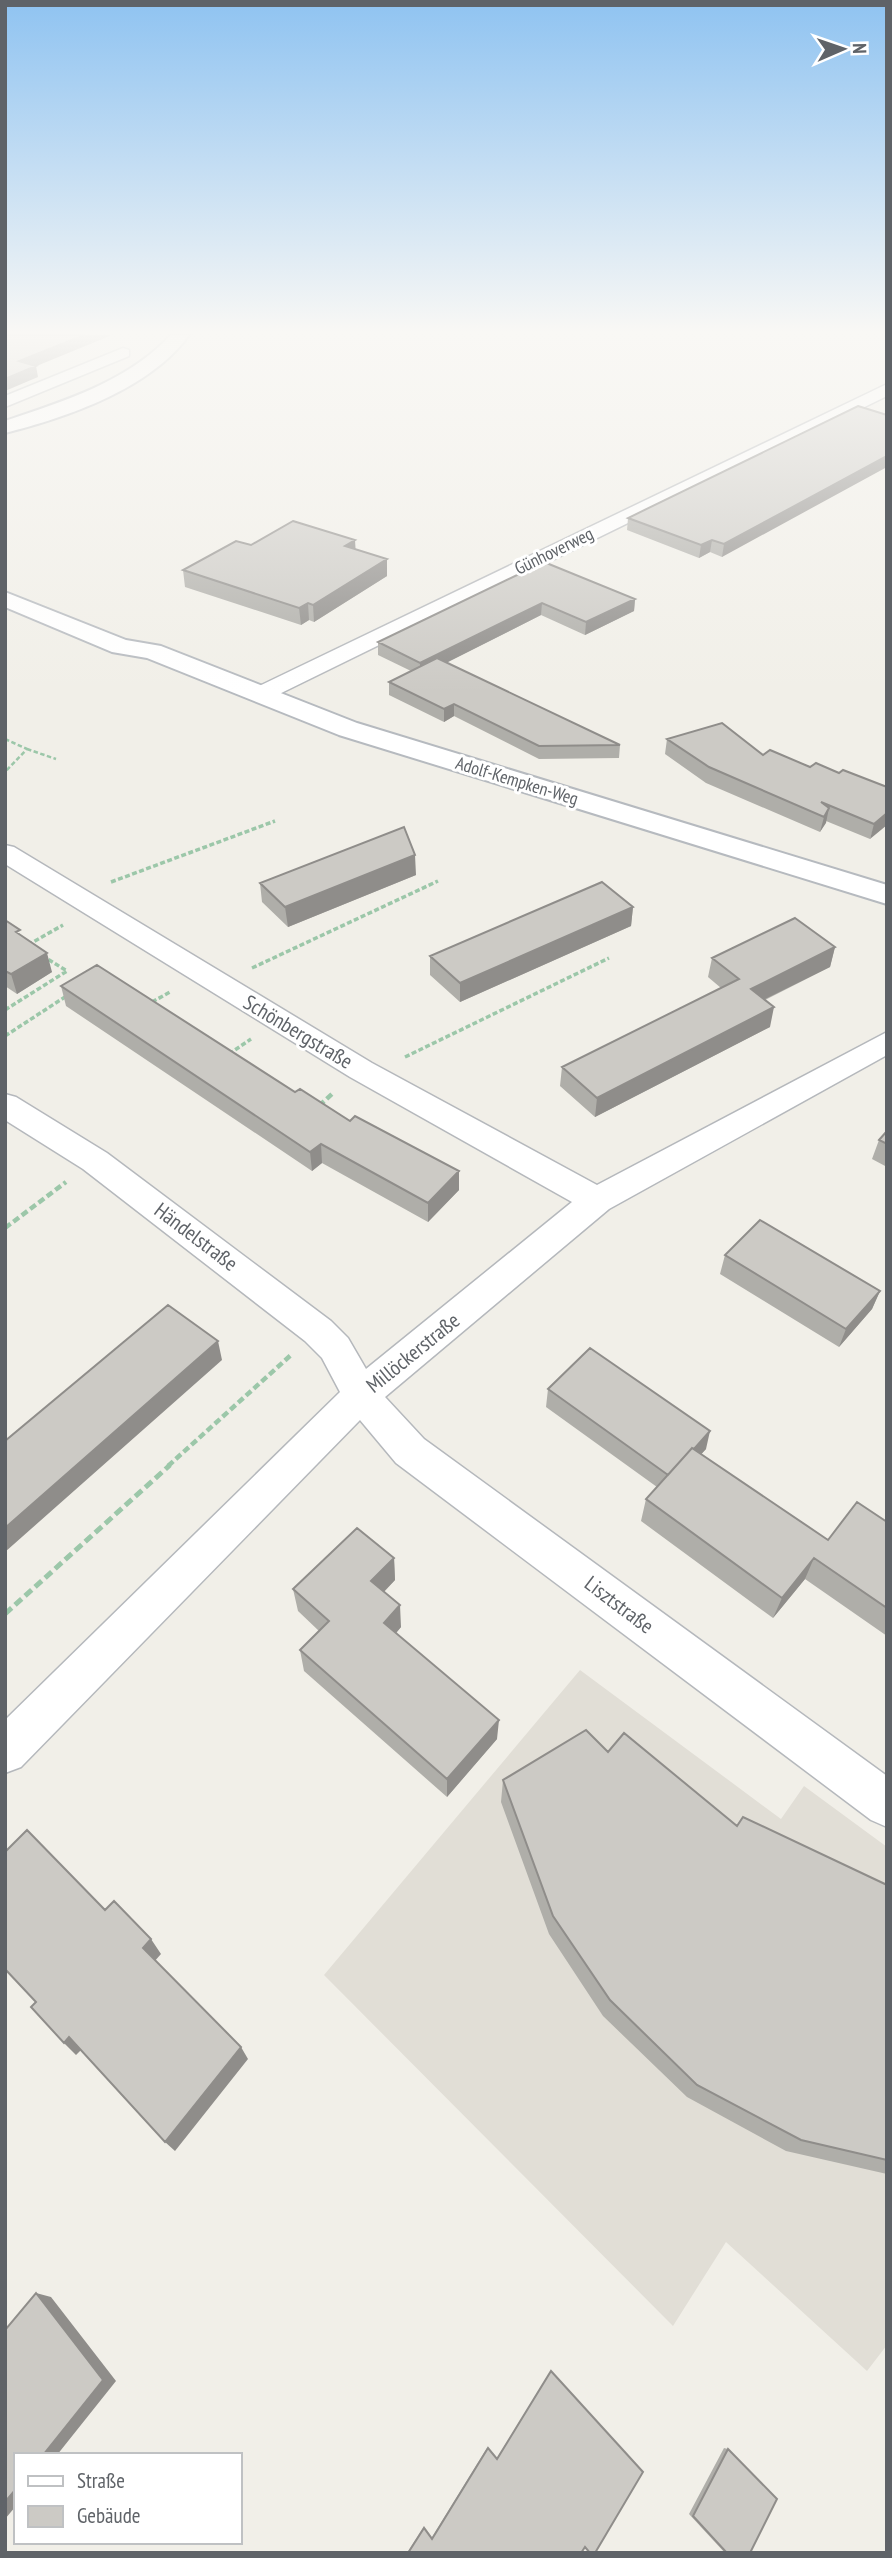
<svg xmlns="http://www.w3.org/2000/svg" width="892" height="2558" viewBox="0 0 892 2558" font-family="'PT Sans Narrow',sans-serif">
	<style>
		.education { fill: #e1ded6 }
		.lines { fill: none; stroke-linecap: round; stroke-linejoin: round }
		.minor-casing { stroke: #b5b8bc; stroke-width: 3 }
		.secondary-casing { stroke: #b6babf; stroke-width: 4 }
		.path-far3 { stroke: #9cc7a9; stroke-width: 2.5; stroke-dasharray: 4.5 2.5; stroke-linecap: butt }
		.path-far2 { stroke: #9cc7a9; stroke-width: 3.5; stroke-dasharray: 5 2.5; stroke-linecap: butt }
		.path-far1 { stroke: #9cc7a9; stroke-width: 4.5; stroke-dasharray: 7 3.5; stroke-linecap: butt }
		.path { stroke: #9cc7a9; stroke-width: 5; stroke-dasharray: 9 4.5; stroke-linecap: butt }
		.minor { fill: #fff; fill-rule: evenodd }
		.secondary { fill: #fff; fill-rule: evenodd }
		.wall { fill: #afaea9 }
		.shaded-wall { fill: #8f8d8a }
		.building { fill: #cccac5; stroke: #8f8d8a; stroke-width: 2 }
		.labels { text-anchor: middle; stroke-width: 6; stroke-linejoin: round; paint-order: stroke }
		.far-street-label { font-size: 18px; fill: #5f6368; stroke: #fff }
		.street-label { font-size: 21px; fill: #5f6368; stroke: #fff }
	</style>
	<rect width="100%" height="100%" fill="#f1efe8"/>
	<path class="education" d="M 580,1670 L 781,1819 L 804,1786 L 887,1847 L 887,2345 L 867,2371 L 726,2242 L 673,2326 L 324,1975 Z"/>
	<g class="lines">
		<defs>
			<path id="minor" d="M 123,348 L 129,350 L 129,356 L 5,407 L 5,396 Z
				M 887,384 L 887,396 L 267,700 L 259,702 L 248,695 L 251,690 Z
				M 5,845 L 14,847 L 372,1063 L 597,1185 L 887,1032 L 887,1055 L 609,1209 L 385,1397 L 424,1439 L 887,1776 L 887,1827 L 871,1820 L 396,1463 L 360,1420 L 21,1767 L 5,1773 L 5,1720 L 340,1392 L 322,1358 L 305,1341 L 83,1169 L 5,1120 L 5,1094 L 16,1097 L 107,1153 L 331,1321 L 348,1338 L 366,1369 L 572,1202 L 350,1077 L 5,864 Z"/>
			<path id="secondary" d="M 171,335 L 189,335 C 150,389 68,417 5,433 L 5,421 C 64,401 127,382 171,335 Z
				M 5,592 L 126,640 L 161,646 L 357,723 L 887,885 L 887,904 L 339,735 L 147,658 L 112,652 L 5,607 Z"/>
		</defs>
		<use href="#minor" class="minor-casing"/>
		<use href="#secondary" class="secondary-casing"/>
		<path class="path-far3" d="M 5,739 L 27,749 L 5,772
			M 27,749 L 56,759"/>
		<path class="path-far2" d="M 111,882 L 275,821
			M 28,945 L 63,925
			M 252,968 L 438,881
			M 152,1002 L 170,992
			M 5,1010 L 67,971 L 46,958
			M 5,1036 L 68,995
			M 229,1054 L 251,1039
			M 405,1057 L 609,958"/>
		<path class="path-far1" d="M 319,1106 L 333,1093
			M 5,1228 L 66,1182
			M 168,1466 L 291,1355"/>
		<path class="path" d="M 5,1614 L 170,1465"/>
		<use href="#minor" class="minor"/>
		<use href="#secondary" class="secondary"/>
	</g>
	<path class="wall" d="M 858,406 L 722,557 L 710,552 L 699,558 L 627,530 L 628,518 Z
		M 251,545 L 356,550 L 387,576 L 314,622 L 309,620 L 301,625 L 185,587 L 183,570 Z
		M 544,562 L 635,599 L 634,611 L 585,635 L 541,615 L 446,663 L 620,745 L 619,758 L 539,759 L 454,716 L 444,722 L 389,695 L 389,682 L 411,671 L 378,655 L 378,642 Z
		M 667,739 L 763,755 L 839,773 L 887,787 L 870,839 L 826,821 L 820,832 L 706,783 L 665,754 Z
		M 416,875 L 288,927 L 262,902 L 260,883 Z
		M 633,907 L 631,926 L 460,1002 L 430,975 L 430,956 Z
		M 5,920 L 22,937 L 52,972 L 17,994 L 5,986 Z
		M 835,947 L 830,967 L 765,1000 L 770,1027 L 595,1117 L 560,1086 L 562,1067 L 721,988 L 708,977 L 712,958 Z
		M 61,986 L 295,1092 L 350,1121 L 459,1171 L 459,1190 L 428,1222 L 322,1163 L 312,1171 L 66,1006 Z
		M 887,1131 L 887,1167 L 872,1159 L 879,1140 Z
		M 725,1255 L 880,1291 L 872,1309 L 839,1347 L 720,1274 Z
		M 548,1389 L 706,1449 L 701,1454 L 828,1540 L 887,1522 L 887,1636 L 805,1579 L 773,1618 L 641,1521 L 646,1499 L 657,1487 L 546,1407 Z
		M 394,1558 L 395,1580 L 384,1592 L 401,1627 L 396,1633 L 497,1739 L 447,1797 L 304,1671 L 300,1650 L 319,1631 L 298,1611 L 293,1589 Z
		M 608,1752 L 737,1826 L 887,1885 L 887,2174 L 786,2151 L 687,2097 L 603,2016 L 549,1934 L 501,1802 L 503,1780 Z
		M 551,2371 L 584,2547 L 581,2553 L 407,2553 L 424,2526 L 432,2537 L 487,2448 L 497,2458 L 550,2372 Z
		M 724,2448 L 728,2449 L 750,2553 L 725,2553 L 689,2514 Z"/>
	<path class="shaded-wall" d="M 84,335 L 112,335 L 22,372 L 19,361 Z
		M 36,366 L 38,377 L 5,391 L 5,379 Z
		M 887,456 L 887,467 L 722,557 L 724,544 Z
		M 355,540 L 356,556 L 345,546 Z
		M 712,540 L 710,552 L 699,558 L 701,545 Z
		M 387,559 L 387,576 L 314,622 L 313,605 Z
		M 635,599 L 634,611 L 585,635 L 586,622 Z
		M 308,603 L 309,620 L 301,625 L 299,608 Z
		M 542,603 L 541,615 L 420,676 L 420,663 Z
		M 454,704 L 454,716 L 444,722 L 444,709 Z
		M 829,808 L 826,823 L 820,832 L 824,817 Z
		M 887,813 L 887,825 L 870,839 L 874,824 Z
		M 415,855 L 416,875 L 288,927 L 285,907 Z
		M 633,907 L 631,926 L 460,1002 L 460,983 Z
		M 835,947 L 830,967 L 747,1008 L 751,989 Z
		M 47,953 L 52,972 L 17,994 L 11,974 Z
		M 774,1007 L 770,1027 L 595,1117 L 597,1098 Z
		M 321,1144 L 322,1163 L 312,1171 L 310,1152 Z
		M 459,1171 L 459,1190 L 428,1222 L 428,1203 Z
		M 880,1291 L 872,1309 L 839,1347 L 846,1329 Z
		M 218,1341 L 222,1360 L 5,1552 L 5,1528 Z
		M 710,1431 L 706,1449 L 666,1493 L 670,1476 Z
		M 394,1558 L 395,1580 L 373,1603 L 371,1581 Z
		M 814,1558 L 805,1579 L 773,1618 L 782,1598 Z
		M 400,1605 L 401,1627 L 386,1645 L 384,1623 Z
		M 499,1720 L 497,1739 L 447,1797 L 447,1779 Z
		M 151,1939 L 161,1954 L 153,1963 L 143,1948 Z
		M 69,2037 L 82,2049 L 76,2055 L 64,2043 Z
		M 241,2047 L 248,2059 L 175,2151 L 165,2142 Z
		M 36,2293 L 51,2297 L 116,2381 L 57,2455 L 43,2455 Z
		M 16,2489 L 16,2506 L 5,2519 L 5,2502 Z"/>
	<path class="building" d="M 5,335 L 84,335 L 19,361 L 36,366 L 5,379 Z
		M 858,406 L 887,415 L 887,456 L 724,544 L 712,540 L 701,545 L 628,518 Z
		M 293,521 L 355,540 L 345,546 L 387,559 L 313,605 L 308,603 L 299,608 L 183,570 L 236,541 L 251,545 Z
		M 544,562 L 635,599 L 586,622 L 542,603 L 420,663 L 378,642 Z
		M 437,658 L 620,745 L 539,746 L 454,704 L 444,709 L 389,682 Z
		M 722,723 L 763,755 L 770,750 L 810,767 L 816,763 L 839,773 L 843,770 L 887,787 L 887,813 L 874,824 L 821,802 L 829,808 L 824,817 L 709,767 L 667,739 Z
		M 404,827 L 415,855 L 285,907 L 260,883 Z
		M 602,882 L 633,907 L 460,983 L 430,956 Z
		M 795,918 L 835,947 L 751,989 L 774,1007 L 597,1098 L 562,1067 L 739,979 L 712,958 Z
		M 5,920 L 20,930 L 16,932 L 47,953 L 11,974 L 5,971 Z
		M 97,965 L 295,1092 L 300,1089 L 350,1121 L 355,1116 L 459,1171 L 428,1203 L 321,1144 L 310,1152 L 61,986 Z
		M 887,1131 L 887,1144 L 879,1140 Z
		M 760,1220 L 880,1291 L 846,1329 L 725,1255 Z
		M 168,1305 L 218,1341 L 5,1528 L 5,1441 Z
		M 590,1348 L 710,1431 L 694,1449 L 692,1448 L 668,1475 L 548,1389 Z
		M 692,1448 L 828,1540 L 857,1502 L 887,1522 L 887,1608 L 814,1558 L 782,1598 L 646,1499 Z
		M 357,1528 L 394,1558 L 371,1581 L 400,1605 L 384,1623 L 499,1720 L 447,1779 L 300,1650 L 329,1621 L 293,1589 Z
		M 586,1730 L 608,1752 L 624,1733 L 737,1826 L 743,1817 L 887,1885 L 887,2160 L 801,2140 L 697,2085 L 610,2000 L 553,1916 L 503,1780 Z
		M 27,1830 L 105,1910 L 114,1901 L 151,1939 L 143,1948 L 241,2047 L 165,2142 L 69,2037 L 64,2043 L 31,2007 L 36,2002 L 5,1969 L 5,1852 Z
		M 36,2293 L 103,2380 L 43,2455 L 16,2455 L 16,2489 L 5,2502 L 5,2330 Z
		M 551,2371 L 643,2472 L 595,2553 L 590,2553 L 585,2547 L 581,2553 L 408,2553 L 424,2528 L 432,2539 L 488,2448 L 497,2459 Z
		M 728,2449 L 777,2499 L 750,2553 L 727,2553 L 693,2516 Z"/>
	<linearGradient id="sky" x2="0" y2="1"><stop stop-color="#8fc3f1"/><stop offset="0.48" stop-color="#f9f8f5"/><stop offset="1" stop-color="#f9f8f5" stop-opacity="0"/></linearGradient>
	<rect width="892" height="693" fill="url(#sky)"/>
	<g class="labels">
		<g class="far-street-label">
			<text transform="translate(554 551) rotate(-26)" y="6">Günhoverweg</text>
			<text transform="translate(517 781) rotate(17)" y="6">Adolf-Kempken-Weg</text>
		</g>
		<g class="street-label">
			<text transform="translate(298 1032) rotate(31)" y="7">Schönbergstraße</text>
			<text transform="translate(196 1237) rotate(37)" y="7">Händelstraße</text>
			<text transform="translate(413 1353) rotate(-39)" y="7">Millöckerstraße</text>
			<text transform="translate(619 1605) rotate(37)" y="7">Lisztstraße</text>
		</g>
	</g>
	<rect width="892" height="2558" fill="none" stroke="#5f6368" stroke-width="14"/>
	<rect x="14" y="2453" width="228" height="91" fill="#ffffff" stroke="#bfc1c3" stroke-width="2"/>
	<rect x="28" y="2476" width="35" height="10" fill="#ffffff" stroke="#bfc1c3" stroke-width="2"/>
	<text x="77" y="2488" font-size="21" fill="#5f6368">Straße</text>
	<rect x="28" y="2506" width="35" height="21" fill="#cccac5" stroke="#bfc1c3" stroke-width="2"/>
	<text x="77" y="2523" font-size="21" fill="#5f6368">Gebäude</text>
	<g transform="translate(843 49) rotate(88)" stroke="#ffffff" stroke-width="5" paint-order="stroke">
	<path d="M0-5L12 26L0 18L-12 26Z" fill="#5f6368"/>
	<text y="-10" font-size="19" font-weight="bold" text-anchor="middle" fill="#5f6368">N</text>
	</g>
</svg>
